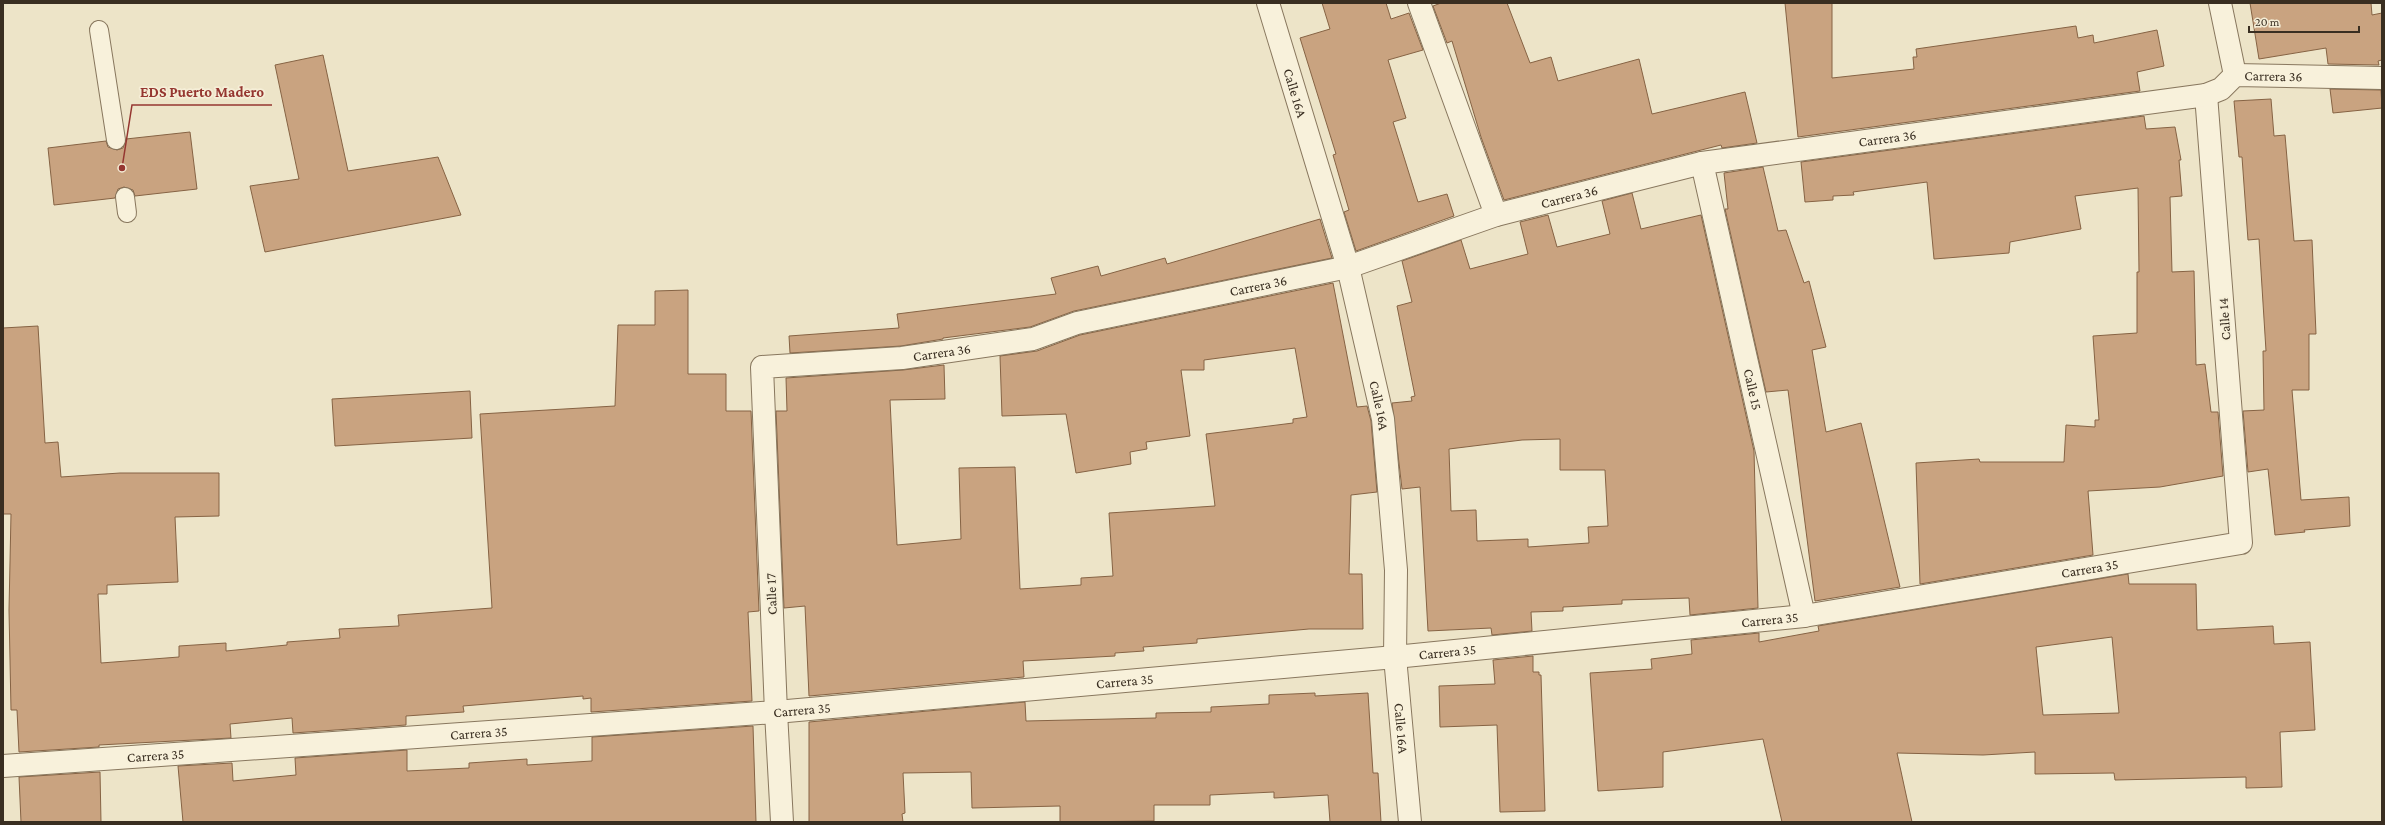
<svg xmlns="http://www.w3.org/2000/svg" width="2385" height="825" viewBox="0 0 2385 825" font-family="'Crimson Pro',serif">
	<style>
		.building { fill: #c9a380; stroke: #866344; fill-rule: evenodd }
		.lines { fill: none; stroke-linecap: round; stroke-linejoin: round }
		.service-casing { stroke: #88775e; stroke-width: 20 }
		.minor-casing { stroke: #88775e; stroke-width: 24 }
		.service { stroke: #f8f1db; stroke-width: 18 }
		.minor { stroke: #f8f1db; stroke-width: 22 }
		.labels { text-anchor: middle; stroke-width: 3.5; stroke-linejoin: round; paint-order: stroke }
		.street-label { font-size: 14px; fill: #392e21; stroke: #f5eed7 }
		.leader { fill: none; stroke: #953630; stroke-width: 1.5 }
		.callout-dot { fill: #953630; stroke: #f5eed7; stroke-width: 1.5 }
		.callout-label { font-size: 15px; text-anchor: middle; font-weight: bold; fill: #953630; stroke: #f5eed7; stroke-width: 3.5; stroke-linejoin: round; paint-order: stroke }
	</style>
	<rect width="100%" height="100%" fill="#ede4c8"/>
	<path class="building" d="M 1322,3 L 1386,3 L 1391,19 L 1409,13 L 1423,50 L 1388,60 L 1406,118 L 1393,122 L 1418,202 L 1447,194 L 1454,216 L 1356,251 L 1344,212 L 1349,210 L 1333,155 L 1336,154 L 1300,38 L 1330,29 Z
		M 1441,3 L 1507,3 L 1530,63 L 1551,57 L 1558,81 L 1639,59 L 1652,114 L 1745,92 L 1757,143 L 1722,148 L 1721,145 L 1504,200 L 1481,137 L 1452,41 L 1447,43 L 1433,6 Z
		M 1785,3 L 1832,3 L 1832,78 L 1914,69 L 1913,57 L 1917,57 L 1916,49 L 2076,26 L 2078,38 L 2093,35 L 2094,43 L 2157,30 L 2164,66 L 2137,72 L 2140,91 L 1798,137 Z
		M 2250,3 L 2371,3 L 2372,15 L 2382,13 L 2382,60 L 2378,61 L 2379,65 L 2328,64 L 2326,48 L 2259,59 Z
		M 323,55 L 348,171 L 438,157 L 461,215 L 265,252 L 250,186 L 299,179 L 275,65 Z
		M 2330,89 L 2381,90 L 2382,108 L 2333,113 Z
		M 2271,99 L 2274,136 L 2285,135 L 2294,241 L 2312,240 L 2316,334 L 2309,334 L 2309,390 L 2292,390 L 2301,500 L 2349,497 L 2350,526 L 2304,530 L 2305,532 L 2275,535 L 2268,469 L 2248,472 L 2243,411 L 2264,410 L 2263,351 L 2266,351 L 2259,239 L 2248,240 L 2242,157 L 2239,157 L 2234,101 Z
		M 2144,116 L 2146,129 L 2175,127 L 2181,160 L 2179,160 L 2182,196 L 2170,197 L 2172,272 L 2194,271 L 2196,365 L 2205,364 L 2211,412 L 2218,412 L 2223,476 L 2160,487 L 2088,491 L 2093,555 L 1920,584 L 1916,463 L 1979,459 L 1980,462 L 2064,462 L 2066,425 L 2095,427 L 2095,420 L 2099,420 L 2093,336 L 2137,333 L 2137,272 L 2139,272 L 2138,188 L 2075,196 L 2081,229 L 2010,242 L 2009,253 L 1934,259 L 1927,182 L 1853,192 L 1854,195 L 1833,196 L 1833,200 L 1805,202 L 1801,162 Z
		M 190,132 L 197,189 L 135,196 L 133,190 L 124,187 L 118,189 L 115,198 L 54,205 L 48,148 L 106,141 L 108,147 L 117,150 L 123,148 L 126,139 Z
		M 1763,167 L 1778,231 L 1786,230 L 1804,283 L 1809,281 L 1826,347 L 1812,350 L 1826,432 L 1861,423 L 1900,587 L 1815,601 L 1788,390 L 1766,392 L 1725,209 L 1728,209 L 1724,173 Z
		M 1632,193 L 1641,229 L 1701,215 L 1754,451 L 1758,608 L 1690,615 L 1689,598 L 1622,600 L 1622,604 L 1563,607 L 1563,611 L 1531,612 L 1532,631 L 1492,635 L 1491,628 L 1428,631 L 1420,487 L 1402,489 L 1392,403 L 1412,401 L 1411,397 L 1415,396 L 1397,306 L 1412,302 L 1402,261 L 1461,240 L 1470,269 L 1528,254 L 1520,222 L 1548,215 L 1557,247 L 1610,234 L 1602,201 ZM 1560,439 L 1560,470 L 1605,470 L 1608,526 L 1588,527 L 1589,543 L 1528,547 L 1528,539 L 1477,541 L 1476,510 L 1451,511 L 1449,449 L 1522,440 Z
		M 1320,219 L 1332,258 L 1074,311 L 1030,327 L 943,338 L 943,339 L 901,346 L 790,353 L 789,336 L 899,328 L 897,314 L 1056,294 L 1051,278 L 1098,266 L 1101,276 L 1165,258 L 1167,264 Z
		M 1333,283 L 1357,407 L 1367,406 L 1371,421 L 1377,492 L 1351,495 L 1349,574 L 1362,574 L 1363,629 L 1309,629 L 1197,639 L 1197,643 L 1143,647 L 1144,651 L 1115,653 L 1115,656 L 1023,661 L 1024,677 L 809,696 L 805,606 L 784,608 L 776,411 L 787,411 L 786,378 L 903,370 L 944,365 L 945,399 L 890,400 L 897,545 L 961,539 L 959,468 L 1015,467 L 1020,589 L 1081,585 L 1081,578 L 1113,576 L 1109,513 L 1215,506 L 1206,434 L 1293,423 L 1293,419 L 1307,417 L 1295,348 L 1204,360 L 1204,370 L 1181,370 L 1190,436 L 1146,442 L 1147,449 L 1130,452 L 1131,464 L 1076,473 L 1066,414 L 1002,416 L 1000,356 L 1037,351 L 1080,335 Z
		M 688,290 L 688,374 L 726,374 L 726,411 L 751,411 L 759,611 L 748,612 L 752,701 L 591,712 L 591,698 L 583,699 L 583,696 L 463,706 L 464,712 L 406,716 L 406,725 L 293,733 L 292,718 L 230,724 L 231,738 L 99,745 L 99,747 L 19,752 L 17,710 L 11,710 L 9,610 L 11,514 L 3,514 L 3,328 L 38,326 L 45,443 L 58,442 L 61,477 L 120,473 L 219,473 L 219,516 L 175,517 L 178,582 L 107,585 L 107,594 L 98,594 L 101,663 L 179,657 L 179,646 L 226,643 L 226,651 L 287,645 L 287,642 L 340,638 L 339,629 L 399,626 L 398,615 L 492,608 L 480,414 L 615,406 L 618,325 L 655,325 L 655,291 Z
		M 470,391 L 472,438 L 335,446 L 332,399 Z
		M 2128,574 L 2129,584 L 2196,584 L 2197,630 L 2273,626 L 2274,644 L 2310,642 L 2315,730 L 2280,732 L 2282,787 L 2246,788 L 2246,777 L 2115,780 L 2114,773 L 2035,774 L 2035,752 L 1983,755 L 1897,753 L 1912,822 L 1782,822 L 1763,739 L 1663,752 L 1663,787 L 1598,791 L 1590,673 L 1652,669 L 1651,659 L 1692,654 L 1691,640 L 1759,633 L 1759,642 L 1819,631 L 1818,626 ZM 2112,637 L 2119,713 L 2043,715 L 2036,647 Z
		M 1533,656 L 1533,672 L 1539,672 L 1539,675 L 1541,675 L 1545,811 L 1500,812 L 1497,725 L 1440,727 L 1439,686 L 1495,684 L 1493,660 Z
		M 1315,693 L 1315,696 L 1368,693 L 1373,773 L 1378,773 L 1381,822 L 1330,822 L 1328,795 L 1274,798 L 1274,792 L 1210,795 L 1210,805 L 1154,805 L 1154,821 L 1060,822 L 1060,806 L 972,808 L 971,772 L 903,773 L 905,813 L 902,814 L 903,822 L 809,822 L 809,722 L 1025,702 L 1026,721 L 1156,718 L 1156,713 L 1211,712 L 1211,707 L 1269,704 L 1269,695 Z
		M 753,726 L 756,822 L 183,822 L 178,766 L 232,763 L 233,781 L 296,775 L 295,758 L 407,750 L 407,771 L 469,768 L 469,763 L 527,759 L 527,765 L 592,761 L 592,737 Z
		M 100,772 L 101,822 L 21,822 L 19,777 Z"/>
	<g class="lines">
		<defs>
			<path id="service" d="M 99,30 L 116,140
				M 125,197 L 127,213"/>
			<g id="minor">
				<path id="s1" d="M 1268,3 L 1348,267 L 1383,419 L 1396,570 L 1395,657 L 1410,822"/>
				<path d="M 1419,3 L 1496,215"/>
				<path d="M 2220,3 L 2235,75"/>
				<path id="s2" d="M 1702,163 L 1804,616"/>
				<path id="s3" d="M 3,766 L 776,712 L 1395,657 L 1804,616 L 2241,543 L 2206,95"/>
				<path id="s4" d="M 782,822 L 776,712 L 762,367 L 902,358 L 1033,339 L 1077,323 L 1348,267 L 1496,215 L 1702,163 L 2206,95 L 2221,89 L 2235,75 L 2382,78"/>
			</g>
		</defs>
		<use href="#service" class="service-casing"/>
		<use href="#minor" class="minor-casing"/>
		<use href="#service" class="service"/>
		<use href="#minor" class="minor"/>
	</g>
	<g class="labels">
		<g class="street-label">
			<text dy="5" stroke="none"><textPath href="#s4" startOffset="2004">Carrera 36</textPath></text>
			<text dy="5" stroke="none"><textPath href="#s1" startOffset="94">Calle 16A</textPath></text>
			<text dy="5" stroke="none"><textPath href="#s4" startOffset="1608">Carrera 36</textPath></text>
			<text dy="5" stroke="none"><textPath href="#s4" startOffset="1284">Carrera 36</textPath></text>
			<text dy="5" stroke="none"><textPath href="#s4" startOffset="960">Carrera 36</textPath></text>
			<text transform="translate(2224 319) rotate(-94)" y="5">Calle 14</text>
			<text dy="5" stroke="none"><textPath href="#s4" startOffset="636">Carrera 36</textPath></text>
			<text dy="5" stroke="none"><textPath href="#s2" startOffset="232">Calle 15</textPath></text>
			<text dy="5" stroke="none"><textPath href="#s1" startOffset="418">Calle 16A</textPath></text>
			<text dy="5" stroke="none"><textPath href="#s3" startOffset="2097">Carrera 35</textPath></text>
			<text transform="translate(771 594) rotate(-92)" y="5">Calle 17</text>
			<text dy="5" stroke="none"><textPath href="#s3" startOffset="1773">Carrera 35</textPath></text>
			<text dy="5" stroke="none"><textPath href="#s3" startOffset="1449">Carrera 35</textPath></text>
			<text dy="5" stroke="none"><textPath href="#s3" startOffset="1125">Carrera 35</textPath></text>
			<text dy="5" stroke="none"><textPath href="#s3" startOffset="801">Carrera 35</textPath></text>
			<text dy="5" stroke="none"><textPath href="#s1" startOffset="742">Calle 16A</textPath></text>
			<text dy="5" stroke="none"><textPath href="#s3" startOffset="477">Carrera 35</textPath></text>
			<text dy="5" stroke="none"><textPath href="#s3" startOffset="153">Carrera 35</textPath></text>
		</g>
	</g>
	<path class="leader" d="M122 168L132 105H272"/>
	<circle class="callout-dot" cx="122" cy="168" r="4"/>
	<g class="callout-label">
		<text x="202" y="97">EDS Puerto Madero</text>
	</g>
	<rect width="2385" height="825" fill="none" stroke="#392e21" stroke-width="8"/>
	<path d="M2249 26v6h110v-6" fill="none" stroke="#392e21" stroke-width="2"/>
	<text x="2255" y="26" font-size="12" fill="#392e21" stroke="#f5eed7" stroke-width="3" paint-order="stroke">20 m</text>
</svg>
